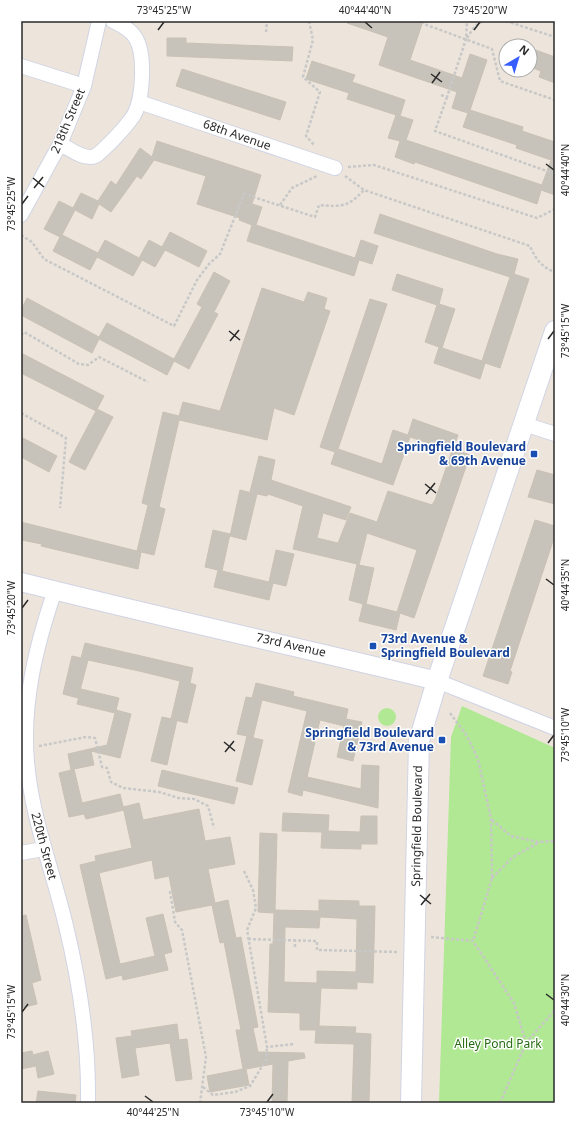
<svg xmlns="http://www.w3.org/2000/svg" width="576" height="1124" viewBox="0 0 576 1124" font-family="'Noto Sans',sans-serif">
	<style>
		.green { fill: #b1e893 }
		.building { fill: #c8c3ba; stroke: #c9c1b4; fill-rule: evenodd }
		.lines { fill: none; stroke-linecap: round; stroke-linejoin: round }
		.minor-casing { stroke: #d0d4e4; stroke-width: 16 }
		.tertiary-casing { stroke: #d0d4e4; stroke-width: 20 }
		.secondary-casing { stroke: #d0d4e4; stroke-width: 22 }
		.path { stroke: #c8c8c8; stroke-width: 2.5; stroke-dasharray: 3 2; stroke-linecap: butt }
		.minor { stroke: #fff; stroke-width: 14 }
		.tertiary { stroke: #fff; stroke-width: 18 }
		.secondary { stroke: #fff; stroke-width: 20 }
		.ticks { fill: none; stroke: #2a2a2a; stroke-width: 1.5 }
		.transit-dot { fill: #1a4fb4; stroke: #fff; stroke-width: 1.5 }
		.labels { text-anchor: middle; stroke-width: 3; stroke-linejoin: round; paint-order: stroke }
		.street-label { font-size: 12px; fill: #2a2a2a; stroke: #fff }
		.transit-label { font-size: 12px; font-weight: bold; fill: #164399; stroke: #fff; text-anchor: end }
		.park-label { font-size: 12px; fill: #276c15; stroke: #fff }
		.neatline { fill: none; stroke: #2a2a2a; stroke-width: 1.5 }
		.ticks-label { font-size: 10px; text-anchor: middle; fill: #2a2a2a }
	</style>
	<rect width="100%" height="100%" fill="#ede5db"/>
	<path class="green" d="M 462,706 L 555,748 L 555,1103 L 439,1103 L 451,737 Z
		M378 717a9 9 0 1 1 18 0a9 9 0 1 1-18 0Z"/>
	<path class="building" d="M 348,21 L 423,21 L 410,60 L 462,78 L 470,54 L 487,60 L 470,110 L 523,127 L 522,131 L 555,142 L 555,195 L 541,190 L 537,204 L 415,162 L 414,164 L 395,157 L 400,141 L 388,138 L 396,115 L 347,99 L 349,93 L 306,79 L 312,61 L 355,75 L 352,82 L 405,100 L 400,116 L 413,120 L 406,140 L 542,185 L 551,160 L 516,148 L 517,145 L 463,127 L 468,113 L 452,108 L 457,92 L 379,65 L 388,37 L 347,23 Z
		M 167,38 L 186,38 L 186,43 L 293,47 L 292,61 L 167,56 Z
		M 530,48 L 555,57 L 555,83 L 539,77 L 541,71 L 530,67 Z
		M 182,69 L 286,102 L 280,120 L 176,86 Z
		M 157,141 L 261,175 L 252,204 L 262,207 L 256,225 L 355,258 L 361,240 L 378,246 L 372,264 L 359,260 L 354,276 L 247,241 L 252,225 L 239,220 L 240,218 L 197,204 L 206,176 L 154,160 L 141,179 L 137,176 L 111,212 L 99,204 L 92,219 L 75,210 L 62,235 L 98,253 L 105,240 L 139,258 L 149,240 L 162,247 L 170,232 L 207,251 L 199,267 L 165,250 L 155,267 L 142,260 L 133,276 L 97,257 L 90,270 L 53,251 L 60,237 L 44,229 L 59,201 L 73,208 L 81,193 L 98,201 L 111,181 L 116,185 L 140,148 L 152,157 Z
		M 380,214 L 497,254 L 518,259 L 514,274 L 529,279 L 500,368 L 485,363 L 480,379 L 434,363 L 439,347 L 425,342 L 437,305 L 392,290 L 397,274 L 443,289 L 439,304 L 455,309 L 442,348 L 482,361 L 510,277 L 374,233 Z
		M 214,272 L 230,281 L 214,312 L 218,314 L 189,369 L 174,361 L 167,375 L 99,339 L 92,353 L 21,315 L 21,310 L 27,298 L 99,337 L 107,323 L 174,359 L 202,307 L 197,304 Z
		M 262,288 L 304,302 L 308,292 L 327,298 L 324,309 L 330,311 L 294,415 L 274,408 L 267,440 L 179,420 L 159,507 L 165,509 L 154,555 L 137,551 L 148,505 L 142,503 L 163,412 L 179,416 L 183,402 L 220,411 Z
		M 370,299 L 387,304 L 338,449 L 382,464 L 393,430 L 408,435 L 413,419 L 458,435 L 453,449 L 470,455 L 414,618 L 400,613 L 396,630 L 359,621 L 363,604 L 349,600 L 357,564 L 293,549 L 303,506 L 268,494 L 267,496 L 257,494 L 246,540 L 230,536 L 240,490 L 252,493 L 250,492 L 259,456 L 275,460 L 271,480 L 351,507 L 346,520 L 323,513 L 317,538 L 338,543 L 350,513 L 377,522 L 388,491 L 432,505 L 435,500 L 452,451 L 410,437 L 393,485 L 331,464 L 335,452 L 320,447 ZM 367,533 L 417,550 L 397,612 L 366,604 L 374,568 L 359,565 Z
		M 21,353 L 104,396 L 96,411 L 21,373 Z
		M 97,409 L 113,417 L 85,470 L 69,462 Z
		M 21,437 L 57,456 L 49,472 L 21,457 Z
		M 537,470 L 555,475 L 555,504 L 528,497 Z
		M 535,520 L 555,526 L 555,535 L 510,671 L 512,672 L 508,684 L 483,676 Z
		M 21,522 L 141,552 L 138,569 L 41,546 L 42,544 L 21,540 Z
		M 213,530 L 230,534 L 222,571 L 269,582 L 276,550 L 294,554 L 286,586 L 273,583 L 269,600 L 214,587 L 218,570 L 205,567 Z
		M 85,643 L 193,668 L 190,683 L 196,685 L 187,723 L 171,719 L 180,681 L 139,671 L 88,660 L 78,698 L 63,694 L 72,656 L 81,658 Z
		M 256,683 L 294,692 L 293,696 L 348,709 L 346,719 L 362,722 L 353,761 L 337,757 L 344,726 L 320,720 L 307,777 L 361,789 L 362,765 L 379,766 L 378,808 L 303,790 L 302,796 L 288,792 L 307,711 L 262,700 L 253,738 L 249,737 L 263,740 L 252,785 L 236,781 L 247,736 L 237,734 L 246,697 L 252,698 Z
		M 81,689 L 119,698 L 116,710 L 131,714 L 120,758 L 91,751 L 94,765 L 74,769 L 82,803 L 120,794 L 124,810 L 86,819 L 84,814 L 69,817 L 59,773 L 71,770 L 68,754 L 107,745 L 115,713 L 77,704 Z
		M 162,717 L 177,720 L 167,765 L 151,761 Z
		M 162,770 L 238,788 L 234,804 L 158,786 Z
		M 139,803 L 143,820 L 199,809 L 205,841 L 230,837 L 235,864 L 208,869 L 215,903 L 228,900 L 236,938 L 241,937 L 258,1027 L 253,1028 L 258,1052 L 304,1053 L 305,1058 L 288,1061 L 287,1103 L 272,1103 L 273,1064 L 246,1069 L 249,1085 L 210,1092 L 207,1076 L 243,1069 L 236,1030 L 241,1030 L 224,942 L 220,943 L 212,905 L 176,912 L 169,876 L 155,879 L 152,860 L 99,873 L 120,964 L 155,956 L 146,918 L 163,914 L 172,952 L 164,954 L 168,970 L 123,980 L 122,975 L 106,979 L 80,865 L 96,861 L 95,856 L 132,848 L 123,807 Z
		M 283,813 L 329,815 L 328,831 L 360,832 L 361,816 L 377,816 L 377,844 L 361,844 L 361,849 L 321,848 L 322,832 L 282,831 Z
		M 260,833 L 277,834 L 275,910 L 319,911 L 319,900 L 359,901 L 359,906 L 375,906 L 373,983 L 357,982 L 357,989 L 321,988 L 319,1026 L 356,1027 L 355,1033 L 371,1034 L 369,1103 L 352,1103 L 354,1044 L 315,1043 L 316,1030 L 300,1030 L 300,1013 L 268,1012 L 270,944 L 273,944 L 274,913 L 258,912 ZM 320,917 L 357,919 L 356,972 L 317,971 L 317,983 L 284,982 L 285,927 L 319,928 Z
		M 26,915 L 41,980 L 32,983 L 37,1004 L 21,1008 L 21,916 Z
		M 177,1024 L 179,1040 L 187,1039 L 192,1079 L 176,1081 L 170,1043 L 135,1048 L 139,1075 L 122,1078 L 116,1038 L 132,1036 L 131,1031 Z
		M 32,1051 L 33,1055 L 48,1051 L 54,1074 L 38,1078 L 36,1066 L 21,1069 L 21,1053 Z
		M 38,1091 L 76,1095 L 75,1103 L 36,1103 Z"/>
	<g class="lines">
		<defs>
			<path id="minor" d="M 21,66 L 84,86
				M 139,102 L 335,168
				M 60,144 C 69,148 81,158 91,157 C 98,157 105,147 110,143 C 119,134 127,125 134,115 C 143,98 146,53 135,37 C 130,29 121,25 113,21
				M 21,215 L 60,144 L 84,86 L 99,21
				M 524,424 L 555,434
				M 55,590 C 36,646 22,702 27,762 C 32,819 53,871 66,926 C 80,984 89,1044 88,1103
				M 437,681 L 555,728
				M 21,853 L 43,849"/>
			<path id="tertiary" d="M 21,582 C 159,617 298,647 437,681"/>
			<path id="secondary" d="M 411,1103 L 419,741 L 437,681 L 555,331"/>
		</defs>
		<use href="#minor" class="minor-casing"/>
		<use href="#tertiary" class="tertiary-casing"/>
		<use href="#secondary" class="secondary-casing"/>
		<path class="path" d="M 309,21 L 313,40 L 303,77 L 320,92 L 306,136 L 315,146
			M 422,21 L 424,24 L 492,49 L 500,81 L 555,100
			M 506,21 L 555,37
			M 266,32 L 267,21
			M 467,38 L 475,26 L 483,21
			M 441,95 L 447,97 L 466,39 L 467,21
			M 447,97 L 435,131 L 555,174
			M 348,167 L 374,165 L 537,218 L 555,209
			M 345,176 L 364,190
			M 280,205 L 292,188 L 317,176
			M 21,235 L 32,242 L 44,259 L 174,326 L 197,280 L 209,264 L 220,254 L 244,194 L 315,217 L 319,205 C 342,207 348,207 364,190 L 530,246 C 535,258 542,268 555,272
			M 21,335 L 24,332 L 79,364 L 88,365 L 99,357 L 148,382
			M 21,413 L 66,438 L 60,508
			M 450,713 L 467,736 L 478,759 L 491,819 L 492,878 L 473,941
			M 39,746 L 86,737 L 95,738 L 102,767 L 107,768 L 111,782 L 123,788 L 159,792 L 179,798 L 194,799 L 208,806 L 214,828
			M 492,820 L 511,836 L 538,842 L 555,841
			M 244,871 L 253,890 L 256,908 L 247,930 L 267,1047 L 294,1044
			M 492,878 L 513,857 L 538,843
			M 170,891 L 175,922 L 182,930 L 206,1057 L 200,1103
			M 431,937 L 473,941 L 514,1003 L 526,1043
			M 248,939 L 317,941 L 317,950 L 398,952
			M 295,947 L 295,940
			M 203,1087 L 213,1095 L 235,1092 L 250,1086 L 266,1060 L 267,1047
			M 500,1103 L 526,1043 L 555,1010"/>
		<use href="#minor" class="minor"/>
		<use href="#tertiary" class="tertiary"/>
		<use href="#secondary" class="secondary"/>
	</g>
	<path class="ticks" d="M 365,22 L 372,28M 158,30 L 164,22M 474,30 L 480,22M 431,74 L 442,82M 432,83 L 440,72M 546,164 L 554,170M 33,178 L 44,187M 34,188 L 43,177M 22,204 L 28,196M 229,331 L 240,340M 548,339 L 554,331M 230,341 L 239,330M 425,484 L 436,493M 426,494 L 435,483M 546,579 L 554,585M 22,608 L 28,600M 224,742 L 235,751M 548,743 L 554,735M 225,752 L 234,741M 420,895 L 431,904M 421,905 L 430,894M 546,994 L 554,1000M 22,1012 L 28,1004M 145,1096 L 153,1102M 267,1102 L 273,1094"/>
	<g class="transit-dot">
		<rect x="530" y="450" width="8" height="8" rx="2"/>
		<rect x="369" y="642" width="8" height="8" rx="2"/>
		<rect x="438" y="736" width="8" height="8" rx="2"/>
	</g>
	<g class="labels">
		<g class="street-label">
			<text transform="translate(68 121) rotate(-67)" y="4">218th Street</text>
			<text transform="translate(237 135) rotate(19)" y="4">68th Avenue</text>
			<text transform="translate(291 645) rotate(13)" y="4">73rd Avenue</text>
			<text transform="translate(417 826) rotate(-89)" y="4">Springfield Boulevard</text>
			<text transform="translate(44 846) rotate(75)" y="4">220th Street</text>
		</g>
		<g class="transit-label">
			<text x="526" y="451">Springfield Boulevard<tspan x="526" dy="14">&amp; 69th Avenue</tspan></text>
			<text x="381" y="643" text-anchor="start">73rd Avenue &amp;<tspan x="381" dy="14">Springfield Boulevard</tspan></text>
			<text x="434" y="737">Springfield Boulevard<tspan x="434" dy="14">&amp; 73rd Avenue</tspan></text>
		</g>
		<g class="park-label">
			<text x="498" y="1048">Alley Pond Park</text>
		</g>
	</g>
	<rect width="576" height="1124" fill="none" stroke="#ffffff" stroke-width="44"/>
	<g transform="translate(518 58) rotate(38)"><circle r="19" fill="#ffffff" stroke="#aaaaaa"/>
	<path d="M0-3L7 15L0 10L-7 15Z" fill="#365dff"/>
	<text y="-6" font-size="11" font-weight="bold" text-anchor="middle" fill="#2a2a2a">N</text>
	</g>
	<rect x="22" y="22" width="532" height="1080" class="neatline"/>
	<g class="ticks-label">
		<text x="164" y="14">73°45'25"W</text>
		<text x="365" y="14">40°44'40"N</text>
		<text x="480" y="14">73°45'20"W</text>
		<text transform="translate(565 170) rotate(-90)" y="4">40°44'40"N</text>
		<text transform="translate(11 204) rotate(-90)" y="4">73°45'25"W</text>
		<text transform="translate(565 331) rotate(-90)" y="4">73°45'15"W</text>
		<text transform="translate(565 585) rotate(-90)" y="4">40°44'35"N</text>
		<text transform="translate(11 608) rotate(-90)" y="4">73°45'20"W</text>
		<text transform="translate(565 735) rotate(-90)" y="4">73°45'10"W</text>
		<text transform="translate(565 1000) rotate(-90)" y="4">40°44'30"N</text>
		<text transform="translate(11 1012) rotate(-90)" y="4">73°45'15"W</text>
		<text x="153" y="1116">40°44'25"N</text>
		<text x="267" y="1116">73°45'10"W</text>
	</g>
</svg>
